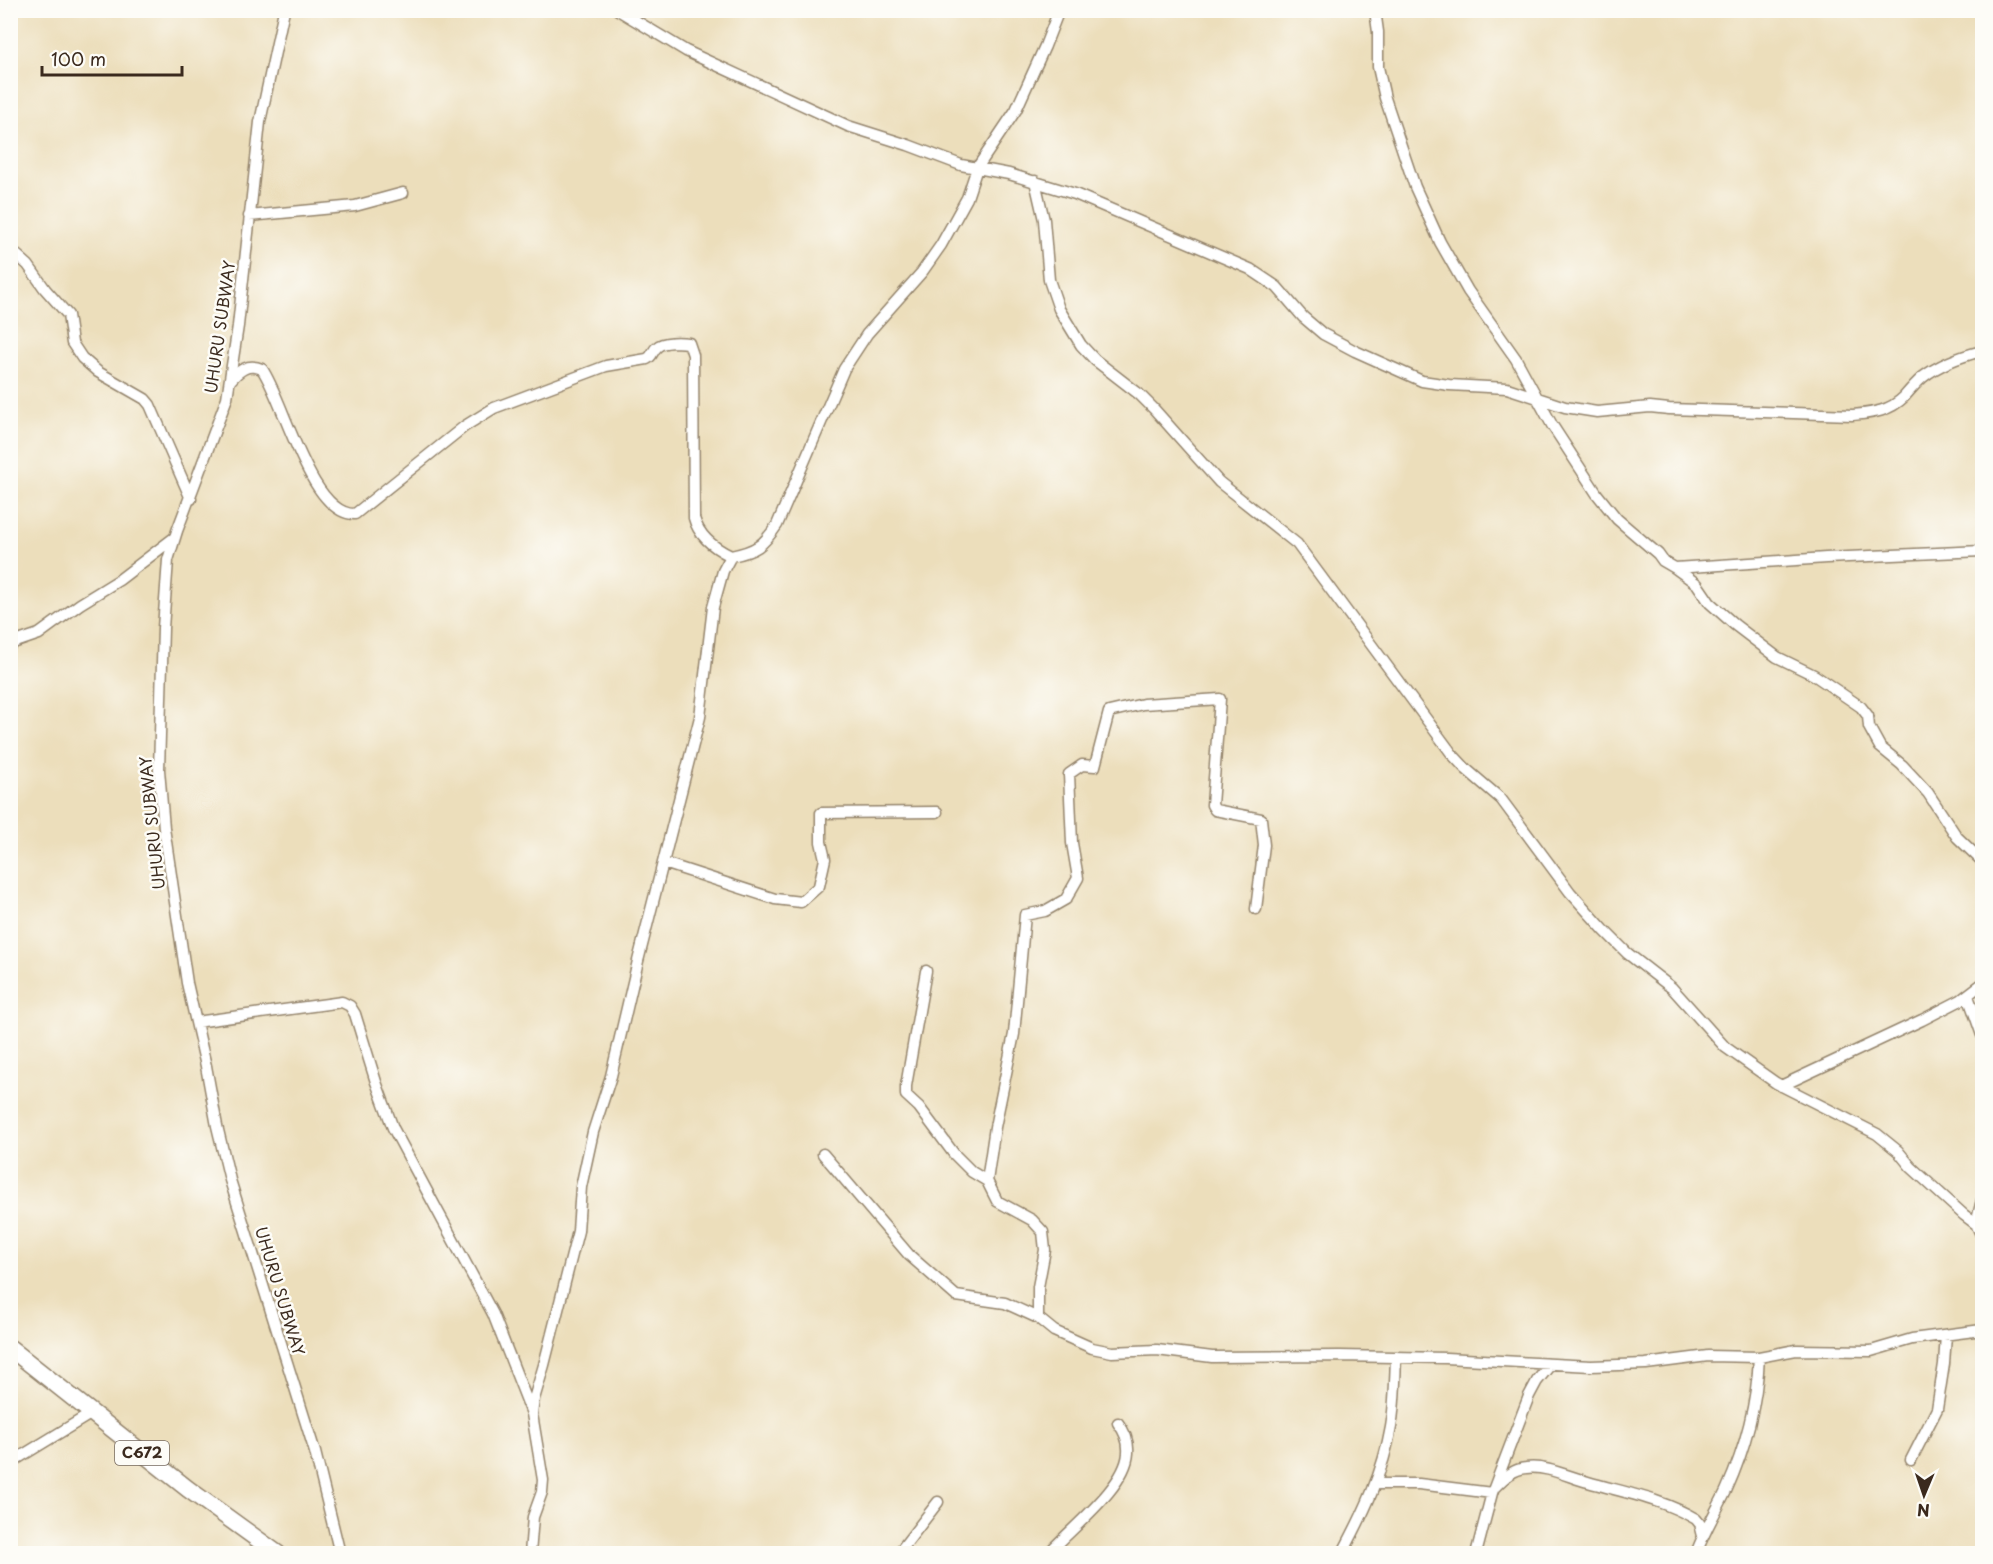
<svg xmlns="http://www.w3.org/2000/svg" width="1993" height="1564" viewBox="0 0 1993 1564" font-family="'Playpen Sans',sans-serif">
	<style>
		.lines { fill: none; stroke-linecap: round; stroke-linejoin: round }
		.street-casing { stroke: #94846c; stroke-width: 13 }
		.primary-casing { stroke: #94846c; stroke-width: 19 }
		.street { stroke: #fff; stroke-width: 10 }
		.primary { stroke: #fff; stroke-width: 16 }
		.labels { text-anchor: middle; stroke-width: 5; stroke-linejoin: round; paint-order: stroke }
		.shield { fill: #fdfcf7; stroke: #75695f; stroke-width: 1.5 }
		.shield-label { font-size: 15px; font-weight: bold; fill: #3b2a1e }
		.street-label { font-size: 16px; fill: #3b2a1e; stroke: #fdfcf7 }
	</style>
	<rect width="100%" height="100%" fill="#fdfcf7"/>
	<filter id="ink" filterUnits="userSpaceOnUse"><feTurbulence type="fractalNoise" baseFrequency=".0167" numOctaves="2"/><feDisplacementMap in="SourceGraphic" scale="12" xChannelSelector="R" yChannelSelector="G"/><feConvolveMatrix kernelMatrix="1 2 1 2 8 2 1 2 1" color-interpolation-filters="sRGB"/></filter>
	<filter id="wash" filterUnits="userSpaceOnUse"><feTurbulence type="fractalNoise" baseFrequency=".008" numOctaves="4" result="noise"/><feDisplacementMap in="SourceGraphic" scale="24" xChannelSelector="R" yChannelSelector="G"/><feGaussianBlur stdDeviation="1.35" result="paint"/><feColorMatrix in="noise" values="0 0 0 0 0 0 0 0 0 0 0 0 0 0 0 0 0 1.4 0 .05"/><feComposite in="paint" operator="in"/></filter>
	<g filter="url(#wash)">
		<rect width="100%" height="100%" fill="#ecdebb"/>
	</g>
	<g filter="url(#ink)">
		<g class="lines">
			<defs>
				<path id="street" d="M 284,10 L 260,122 L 238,326 L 227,398 L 177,531 L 168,560 L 163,628 L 159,770 L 164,828 L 187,983 L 206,1066 L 217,1126 L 230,1180 L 315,1452 L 340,1554
					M 618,10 L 686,51 L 848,126 L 908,145 L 961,165 L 1009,174 L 1075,194 L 1250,269 L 1277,287 L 1303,317 L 1323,334 L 1355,351 L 1422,381 L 1449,385 L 1507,388 L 1565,407 L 1597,412 L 1650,407 L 1669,409 L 1852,415 C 1871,413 1889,412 1904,397 C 1910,390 1916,383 1923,377 C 1940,364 1962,356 1982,351
					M 1375,10 L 1378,32 L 1378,67 L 1385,98 L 1415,187 L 1440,242 L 1468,291 L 1516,359 L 1552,425 L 1597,494 L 1617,519 L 1658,554 L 1663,561 L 1675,568 L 1826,558 L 1982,551
					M 1035,181 L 1044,220 L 1049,280 L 1059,309 L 1081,345 L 1095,360 L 1139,394 L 1154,409 L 1219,482 L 1297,544 L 1452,754 L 1466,769 L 1501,799 L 1570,892 L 1604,930 L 1627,953 L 1672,988 L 1725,1047 L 1776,1083 L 1877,1134 L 1898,1151 L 1911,1167 L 1964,1215 L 1976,1224 L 1982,1236
					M 249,216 L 355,206 L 403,193
					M 10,249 L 28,265 L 45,289 L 68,315 L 72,343 L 82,358 L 98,372 L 145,399 L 150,405 L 191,499
					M 230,381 C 239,370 248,363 262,369 C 284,400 310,515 355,514 L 465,426 L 494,408 L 606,366 L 647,359 C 653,356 652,351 657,347 C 663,341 681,342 689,343 L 693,355 L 694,518 C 699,537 714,548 731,556
					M 1675,568 L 1697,584 L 1710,603 L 1735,625 L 1777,657 L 1814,675 L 1861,707 L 1868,716 L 1869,727 L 1880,747 L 1902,765 L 1928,793 L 1957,837 L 1982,861
					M 10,644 L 39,634 L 80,604 L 119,580 L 174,538
					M 664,863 L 775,899 L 801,902 L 819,886 L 825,859 L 821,842 L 821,813 L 937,812
					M 926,971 L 906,1086 L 906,1095 L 919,1107 L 954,1154 L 972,1172 L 987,1181 L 997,1201 L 1032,1220 L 1043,1232 L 1045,1250 L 1038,1287 L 1038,1318 L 1054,1331 L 1092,1348 L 1112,1352 L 1157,1350 L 1212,1357 L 1340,1356 L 1446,1358 L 1591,1366 L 1646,1364 L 1708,1356 L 1759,1357 L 1796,1350 L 1871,1351 L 1912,1339 L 1982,1330
					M 1968,996 L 1982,1035
					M 196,1022 L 342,1002 L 350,1006 L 355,1014 L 376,1082 L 393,1128 L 493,1314 L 531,1411
					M 1781,1086 L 1922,1020 L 1961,1000 L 1982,984
					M 823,1154 L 909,1255 L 956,1296 L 1005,1303 L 1038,1318
					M 987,1181 L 995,1127 L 1014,1034 L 1025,915 L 1045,911 L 1066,899 L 1078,878 L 1072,843 L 1069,774 L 1082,765 L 1095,766 L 1109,712 L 1143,704 L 1220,699 L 1212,805 L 1215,810 L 1261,819 L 1264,845 L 1256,909
					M 1976,1224 L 1982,1200
					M 1911,1460 L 1937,1409 L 1944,1364 L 1946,1335
					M 10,1463 L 92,1413
					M 1375,1484 L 1419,1484 L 1492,1493
					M 1495,1487 C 1504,1478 1513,1469 1526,1468 C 1546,1465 1569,1477 1588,1482 C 1626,1493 1662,1499 1696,1519 L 1700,1524 L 1703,1536
					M 530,1554 L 533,1517 L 542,1492 L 543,1480 L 532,1414 L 534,1399 L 544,1365 L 578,1231 L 581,1187 L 593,1132 L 611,1076 L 638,961 L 700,717 L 713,607 L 723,571 L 731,556 C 756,551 763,546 777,525 L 844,369 L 867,334 L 922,272 L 941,245 L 967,198 L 977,168 L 1016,110 L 1045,46 L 1059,10
					M 898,1554 L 938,1502
					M 1048,1554 C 1070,1529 1126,1487 1128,1453 C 1129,1441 1125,1432 1118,1423
					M 1342,1554 C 1364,1513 1383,1473 1391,1427 C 1395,1404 1395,1380 1396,1357
					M 1476,1554 L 1492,1493 L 1529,1396 L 1537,1381 L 1551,1364
					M 1696,1554 C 1704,1531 1716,1512 1726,1491 C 1746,1447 1757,1404 1759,1357"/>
				<path id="primary" d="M 10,1348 L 188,1489 L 278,1554"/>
			</defs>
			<use href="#street" class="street-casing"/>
			<use href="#primary" class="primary-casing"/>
			<use href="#street" class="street"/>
			<use href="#primary" class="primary"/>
		</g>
	</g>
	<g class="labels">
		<rect class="shield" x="115" y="1441" width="54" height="24" rx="4.5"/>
		<g class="shield-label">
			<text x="142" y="1458">C672</text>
		</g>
		<g class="street-label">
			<text transform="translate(220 327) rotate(-82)" y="6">UHURU SUBWAY</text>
			<text transform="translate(152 823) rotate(-96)" y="6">UHURU SUBWAY</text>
			<text transform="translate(280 1291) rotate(73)" y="6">UHURU SUBWAY</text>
		</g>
	</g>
	<rect width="1993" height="1564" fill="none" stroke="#fdfcf7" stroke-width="36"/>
	<g transform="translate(1924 1495) rotate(182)" stroke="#fdfcf7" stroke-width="4.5" paint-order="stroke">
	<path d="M0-4.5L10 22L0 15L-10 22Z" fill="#3b2a1e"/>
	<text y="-9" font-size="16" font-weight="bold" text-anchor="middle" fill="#3b2a1e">N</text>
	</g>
	<path d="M42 66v9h140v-9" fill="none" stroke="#3b2a1e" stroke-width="3"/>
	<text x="51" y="66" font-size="18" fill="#3b2a1e" stroke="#fdfcf7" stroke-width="4.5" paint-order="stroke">100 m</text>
</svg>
